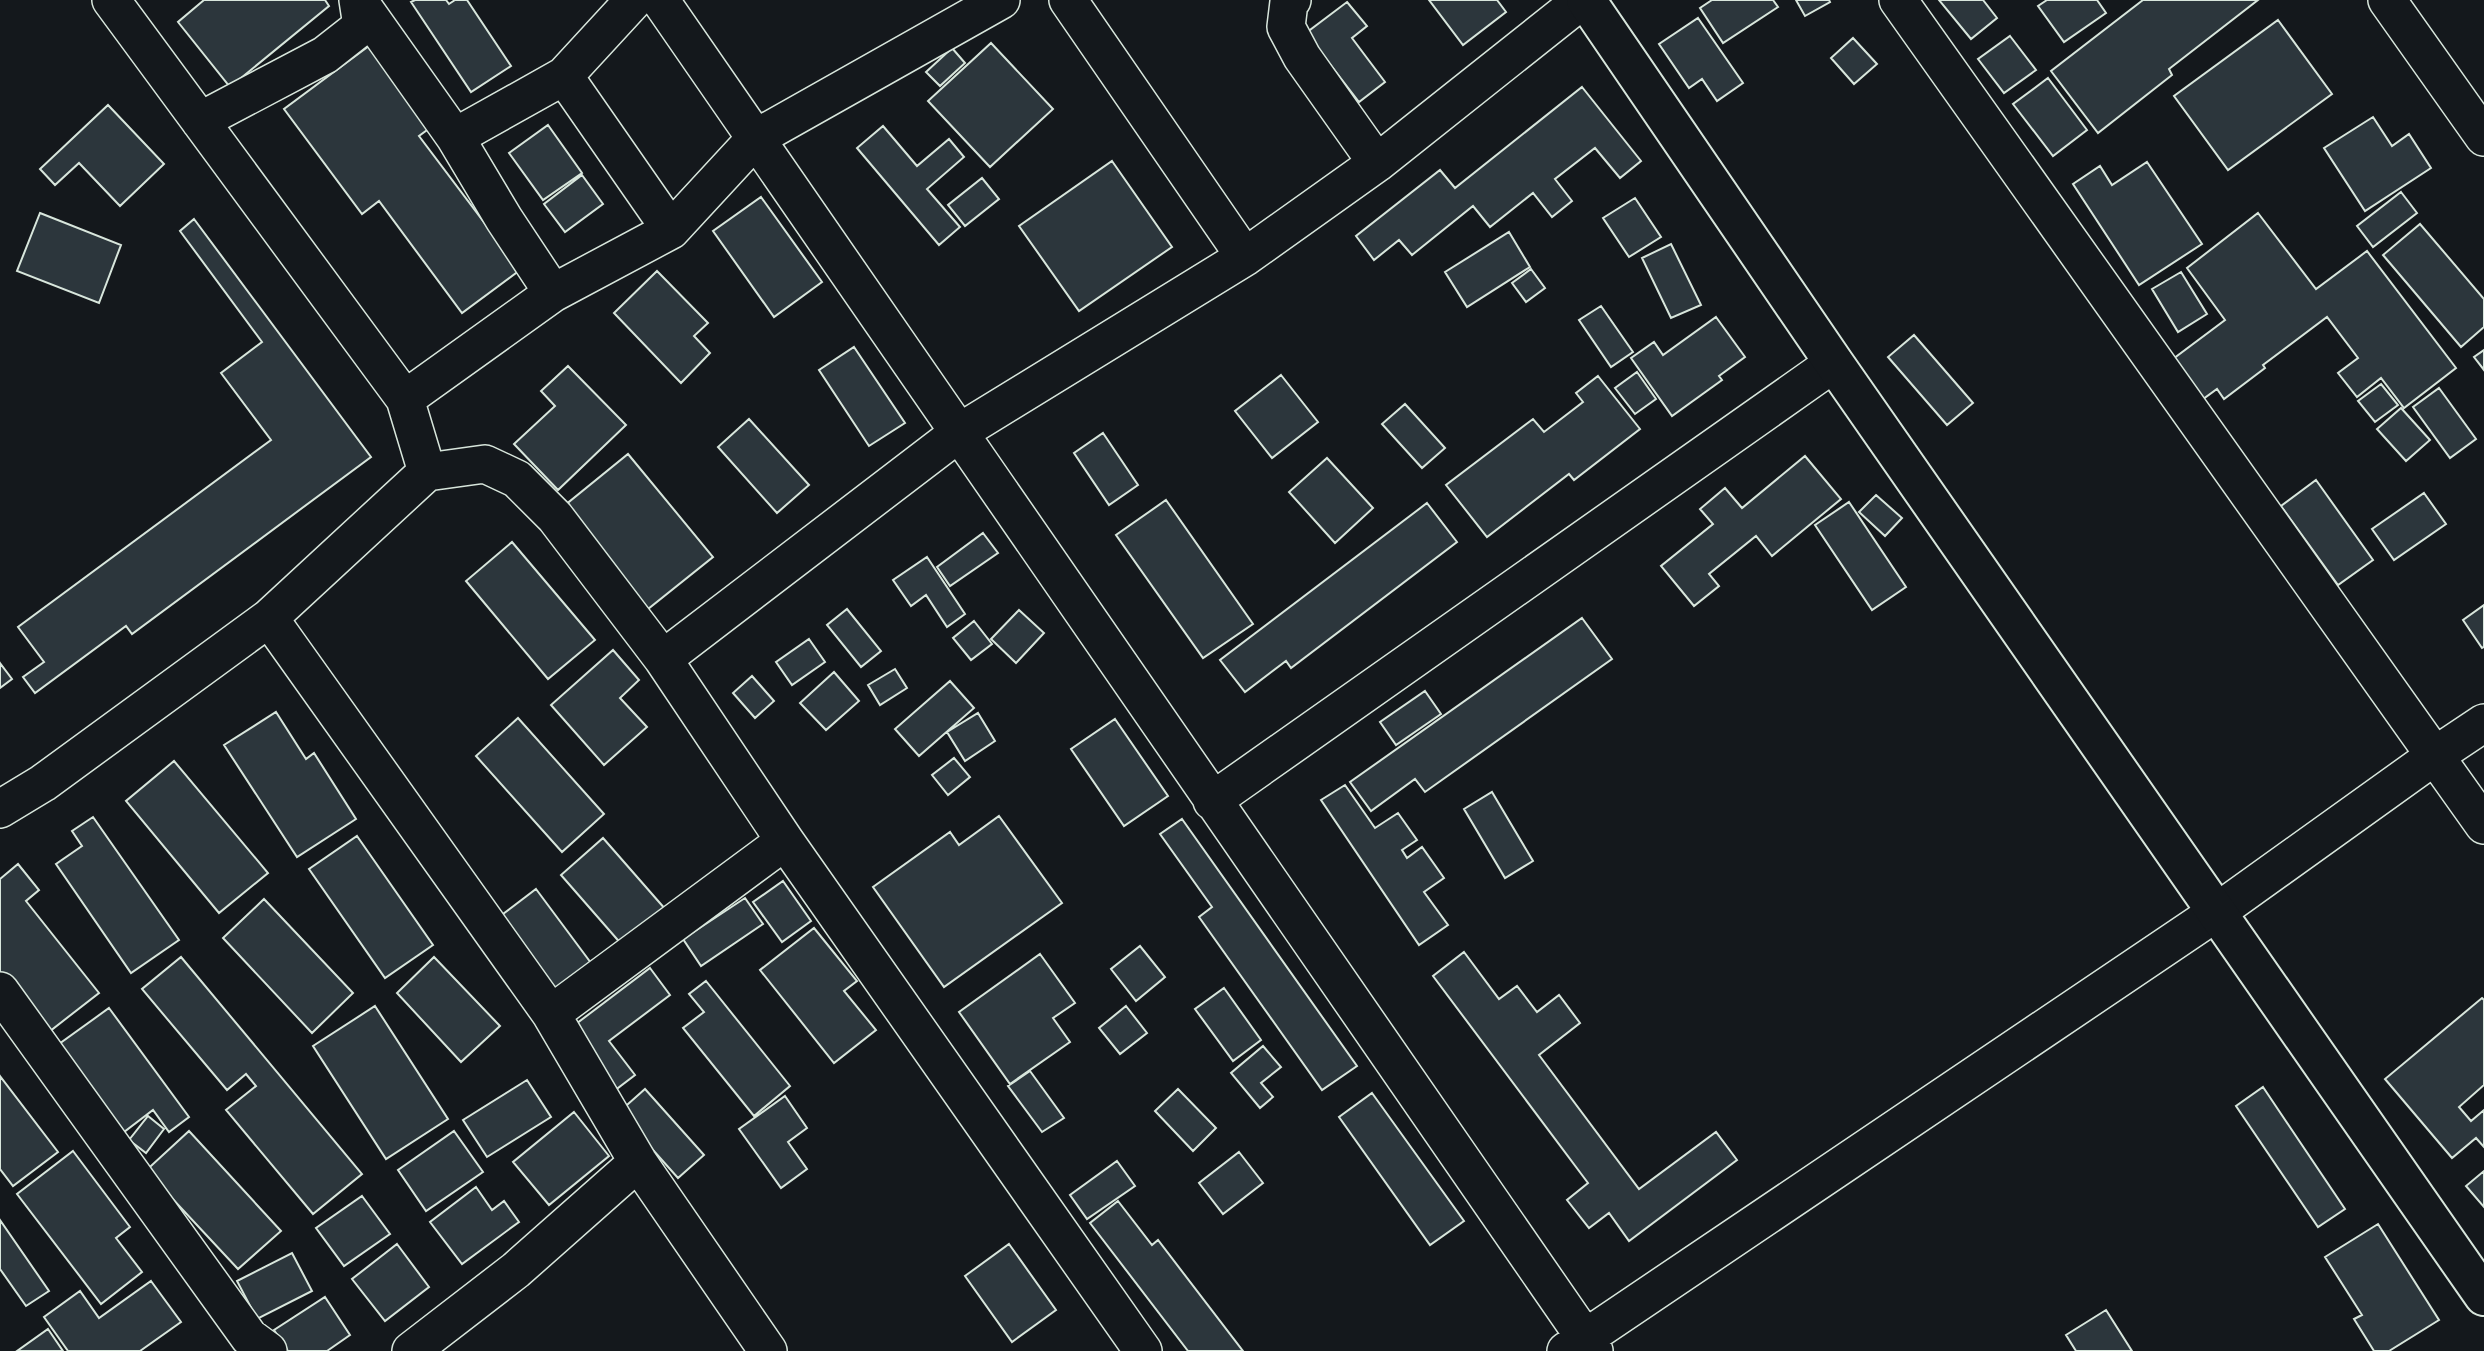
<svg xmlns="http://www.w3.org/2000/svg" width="2484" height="1351" viewBox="0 0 2484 1351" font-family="'PT Sans',sans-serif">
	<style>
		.building { fill: #2c363c; stroke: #d8e6dc; stroke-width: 2 }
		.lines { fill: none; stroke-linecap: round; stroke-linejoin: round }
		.street-casing { stroke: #d8e6dc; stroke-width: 40 }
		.secondary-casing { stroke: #d8e6dc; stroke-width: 42 }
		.street { stroke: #14181c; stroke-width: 37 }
		.secondary { stroke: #14181c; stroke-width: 38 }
	</style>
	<rect width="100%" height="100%" fill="#14181c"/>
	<path class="building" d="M 204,0 L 325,0 L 329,6 L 230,87 L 178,22 Z
		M 415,0 L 446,0 L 449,4 L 455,0 L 467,0 L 511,66 L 471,92 L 411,2 Z
		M 1429,0 L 1497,0 L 1506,12 L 1463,45 Z
		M 1712,0 L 1773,0 L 1778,7 L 1723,43 L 1700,8 Z
		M 1796,0 L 1829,0 L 1830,2 L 1805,16 Z
		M 1939,0 L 1983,0 L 1997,18 L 1971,39 Z
		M 2047,0 L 2097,0 L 2106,13 L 2064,42 L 2038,6 Z
		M 2143,0 L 2258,0 L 2169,69 L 2172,75 L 2098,133 L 2051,71 Z
		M 1347,2 L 1367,26 L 1352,38 L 1385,82 L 1359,102 L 1306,33 Z
		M 1698,18 L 1743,83 L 1717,101 L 1702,79 L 1689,88 L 1659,44 Z
		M 2278,20 L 2332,94 L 2228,170 L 2174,96 Z
		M 2010,36 L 2036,70 L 2004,93 L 1978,59 Z
		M 1853,38 L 1877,64 L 1854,84 L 1831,58 Z
		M 377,40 L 438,122 L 419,136 L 520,270 L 462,313 L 379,201 L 362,214 L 284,109 Z
		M 991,43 L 1053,109 L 990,167 L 928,101 Z
		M 952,48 L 965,63 L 940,86 L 926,72 Z
		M 2048,78 L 2087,130 L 2053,156 L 2013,104 Z
		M 1582,87 L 1641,161 L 1620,178 L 1595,148 L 1555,179 L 1572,201 L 1552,217 L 1533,193 L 1490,227 L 1473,206 L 1412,255 L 1399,240 L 1374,260 L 1356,236 L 1440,170 L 1455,188 Z
		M 108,105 L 164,164 L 120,206 L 79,163 L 55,185 L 40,169 Z
		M 2373,117 L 2392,146 L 2409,134 L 2431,168 L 2365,211 L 2324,148 Z
		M 548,125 L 582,173 L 543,200 L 509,153 Z
		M 883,126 L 917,166 L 949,139 L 964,157 L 927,189 L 960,227 L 939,245 L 857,148 Z
		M 1112,161 L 1172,247 L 1079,311 L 1019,226 Z
		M 2147,162 L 2202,244 L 2139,285 L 2073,184 L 2100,166 L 2112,185 Z
		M 582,175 L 603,204 L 565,232 L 544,204 Z
		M 982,178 L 999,199 L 965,226 L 948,205 Z
		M 2401,192 L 2417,213 L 2373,247 L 2357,226 Z
		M 761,197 L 822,282 L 774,317 L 713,231 Z
		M 1635,198 L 1661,237 L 1629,257 L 1603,218 Z
		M 40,213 L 121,245 L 99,303 L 17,271 Z
		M 2258,213 L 2316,289 L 2367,251 L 2456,368 L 2404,408 L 2381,378 L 2357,397 L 2338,373 L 2358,358 L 2327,317 L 2263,365 L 2265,368 L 2224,399 L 2217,389 L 2199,402 L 2169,362 L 2225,320 L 2187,268 Z
		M 194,219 L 371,457 L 132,634 L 126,626 L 35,693 L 23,677 L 44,662 L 18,627 L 271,440 L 221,373 L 262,342 L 180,231 Z
		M 2420,224 L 2484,299 L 2484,327 L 2461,347 L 2383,255 Z
		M 1509,232 L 1530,267 L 1467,307 L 1445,272 Z
		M 1671,244 L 1701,305 L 1671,318 L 1642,258 Z
		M 1531,269 L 1545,288 L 1526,302 L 1512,283 Z
		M 657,271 L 708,323 L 694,336 L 710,353 L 681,383 L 614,313 Z
		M 2181,272 L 2207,314 L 2178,332 L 2152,289 Z
		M 1601,306 L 1633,352 L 1611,367 L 1579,320 Z
		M 1716,317 L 1745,357 L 1719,376 L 1722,380 L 1672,416 L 1631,358 L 1654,342 L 1663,355 Z
		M 1914,335 L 1973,403 L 1947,425 L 1888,357 Z
		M 854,347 L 905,423 L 869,446 L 819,370 Z
		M 2484,350 L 2484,370 L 2474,357 Z
		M 568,366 L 626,425 L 558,490 L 514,444 L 555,406 L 541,391 Z
		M 1637,372 L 1656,399 L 1635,414 L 1615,388 Z
		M 1281,375 L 1318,422 L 1272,458 L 1235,411 Z
		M 1598,376 L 1640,429 L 1574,480 L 1569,474 L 1487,537 L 1446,485 L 1533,419 L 1544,432 L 1583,402 L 1576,393 Z
		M 2381,384 L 2398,405 L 2375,422 L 2358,401 Z
		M 2439,388 L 2476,439 L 2450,458 L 2413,407 Z
		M 1405,404 L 1445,448 L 1422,468 L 1382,424 Z
		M 2401,408 L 2430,440 L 2406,461 L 2377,429 Z
		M 749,419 L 809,485 L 777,513 L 718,447 Z
		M 1103,433 L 1138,485 L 1109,505 L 1074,453 Z
		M 628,454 L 713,557 L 648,609 L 564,506 Z
		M 1805,456 L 1841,499 L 1772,556 L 1756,536 L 1709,574 L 1719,586 L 1694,606 L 1661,566 L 1713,524 L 1700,509 L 1725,488 L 1742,508 Z
		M 1327,458 L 1373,508 L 1335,543 L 1289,492 Z
		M 2316,480 L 2373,560 L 2338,585 L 2281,506 Z
		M 2424,493 L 2446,524 L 2394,560 L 2372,529 Z
		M 1876,495 L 1902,518 L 1885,536 L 1859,512 Z
		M 1166,500 L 1253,624 L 1203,658 L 1116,535 Z
		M 1849,502 L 1906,587 L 1872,610 L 1815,525 Z
		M 1427,503 L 1457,542 L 1291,668 L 1286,661 L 1245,692 L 1220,660 Z
		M 983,533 L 998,553 L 950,586 L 937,567 Z
		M 512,542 L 595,640 L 548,679 L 466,581 Z
		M 927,557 L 965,614 L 947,627 L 926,595 L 911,606 L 893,580 Z
		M 2484,605 L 2484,647 L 2482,648 L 2463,620 Z
		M 847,609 L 881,651 L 861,667 L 827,625 Z
		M 1019,610 L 1044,633 L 1016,663 L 991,639 Z
		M 1582,618 L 1612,659 L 1425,792 L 1415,779 L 1371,811 L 1350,782 Z
		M 974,621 L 992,644 L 971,660 L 953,638 Z
		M 809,639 L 825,662 L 792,685 L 776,662 Z
		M 613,650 L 639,680 L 620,698 L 647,727 L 604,765 L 551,705 Z
		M 0,663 L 12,679 L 0,688 Z
		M 895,669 L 907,688 L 880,705 L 868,685 Z
		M 834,672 L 859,701 L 826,730 L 800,703 Z
		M 752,676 L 774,701 L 755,718 L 733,693 Z
		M 950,681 L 974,708 L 919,756 L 895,729 Z
		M 1425,691 L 1441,714 L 1396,745 L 1380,722 Z
		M 276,712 L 306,759 L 314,753 L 356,819 L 297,857 L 224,745 Z
		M 978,713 L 995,741 L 965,761 L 947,732 Z
		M 518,718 L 604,814 L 562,852 L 476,756 Z
		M 1115,719 L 1168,796 L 1124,826 L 1071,749 Z
		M 954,758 L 970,777 L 948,795 L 932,775 Z
		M 174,761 L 268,873 L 219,913 L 126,801 Z
		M 1345,785 L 1375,828 L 1398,813 L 1417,840 L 1402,850 L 1407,858 L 1422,847 L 1444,878 L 1424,892 L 1448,925 L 1419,945 L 1321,800 Z
		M 1492,792 L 1533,861 L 1505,878 L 1464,809 Z
		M 999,816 L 1062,903 L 944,987 L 873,887 L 950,832 L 959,845 Z
		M 93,817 L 179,940 L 131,973 L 56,864 L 82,846 L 72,831 Z
		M 1182,819 L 1357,1066 L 1322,1090 L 1199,917 L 1212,907 L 1160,834 Z
		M 357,836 L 433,945 L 385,978 L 309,869 Z
		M 603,838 L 666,910 L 623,946 L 561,875 Z
		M 18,864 L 39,890 L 26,901 L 99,993 L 45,1035 L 0,978 L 0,879 Z
		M 783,881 L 811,921 L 782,942 L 753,902 Z
		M 536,889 L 591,963 L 545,996 L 491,923 Z
		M 745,898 L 763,924 L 701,966 L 683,939 Z
		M 264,899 L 353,993 L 312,1033 L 223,938 Z
		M 814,928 L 857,981 L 844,991 L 876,1030 L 834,1063 L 760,970 Z
		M 1140,946 L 1165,977 L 1136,1001 L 1111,969 Z
		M 1464,952 L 1499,999 L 1517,986 L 1537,1012 L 1559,995 L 1580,1023 L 1539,1055 L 1639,1189 L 1716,1132 L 1737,1160 L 1629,1241 L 1609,1213 L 1589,1228 L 1567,1200 L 1588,1183 L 1433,976 Z
		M 1040,954 L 1075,1003 L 1053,1018 L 1070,1042 L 1010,1084 L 959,1012 Z
		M 181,957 L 362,1174 L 313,1214 L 226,1110 L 256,1086 L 246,1074 L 227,1090 L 142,989 Z
		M 434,957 L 500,1026 L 461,1062 L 397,993 Z
		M 650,968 L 670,995 L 609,1041 L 635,1075 L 614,1091 L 568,1030 Z
		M 706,981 L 790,1086 L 754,1116 L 683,1028 L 704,1012 L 689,994 Z
		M 1224,988 L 1261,1040 L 1233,1061 L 1195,1009 Z
		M 2482,998 L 2484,1000 L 2484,1085 L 2459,1107 L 2471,1121 L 2484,1110 L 2484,1147 L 2476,1138 L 2452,1158 L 2385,1079 Z
		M 375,1006 L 448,1119 L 386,1159 L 313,1046 Z
		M 1126,1006 L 1147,1033 L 1120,1054 L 1099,1028 Z
		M 109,1008 L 189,1117 L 169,1132 L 153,1110 L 124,1132 L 59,1044 Z
		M 1263,1046 L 1281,1067 L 1261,1083 L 1273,1097 L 1260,1108 L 1231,1073 Z
		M 1030,1071 L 1064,1118 L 1042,1132 L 1008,1086 Z
		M 0,1076 L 58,1152 L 13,1186 L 0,1169 Z
		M 527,1080 L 551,1117 L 487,1157 L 463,1120 Z
		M 2263,1087 L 2345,1209 L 2318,1227 L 2236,1106 Z
		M 645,1089 L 704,1155 L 678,1178 L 619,1112 Z
		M 1178,1089 L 1216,1128 L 1193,1151 L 1155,1111 Z
		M 1372,1093 L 1464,1221 L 1430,1245 L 1339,1117 Z
		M 785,1096 L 807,1128 L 788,1142 L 807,1169 L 781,1188 L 739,1129 Z
		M 574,1112 L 609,1156 L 549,1205 L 513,1162 Z
		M 148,1116 L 164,1129 L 146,1153 L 129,1140 Z
		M 189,1131 L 281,1231 L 238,1269 L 169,1195 L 140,1176 Z
		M 454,1131 L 483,1172 L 426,1211 L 398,1170 Z
		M 73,1151 L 130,1227 L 116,1238 L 142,1272 L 101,1304 L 17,1194 Z
		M 1239,1152 L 1263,1183 L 1223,1214 L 1199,1183 Z
		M 1117,1161 L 1135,1186 L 1087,1219 L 1070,1195 Z
		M 2484,1171 L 2484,1207 L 2466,1186 Z
		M 476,1187 L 492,1210 L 504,1201 L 519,1222 L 462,1264 L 430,1222 Z
		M 362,1196 L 390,1234 L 344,1266 L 316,1228 Z
		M 1118,1201 L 1152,1245 L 1158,1240 L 1243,1351 L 1188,1351 L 1090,1223 Z
		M 0,1220 L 49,1291 L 26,1306 L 0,1269 Z
		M 2378,1224 L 2439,1320 L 2389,1351 L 2374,1351 L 2354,1319 L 2362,1315 L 2325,1257 Z
		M 397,1244 L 429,1287 L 385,1321 L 352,1279 Z
		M 1009,1244 L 1056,1310 L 1012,1342 L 965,1276 Z
		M 292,1253 L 312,1291 L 257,1319 L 237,1281 Z
		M 151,1281 L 181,1322 L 140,1351 L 68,1351 L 44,1317 L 80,1291 L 99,1318 Z
		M 325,1297 L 350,1335 L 327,1351 L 288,1351 L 274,1330 Z
		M 2106,1310 L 2132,1351 L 2076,1351 L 2066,1335 Z
		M 48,1329 L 63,1351 L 17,1351 Z"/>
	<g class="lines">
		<defs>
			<path id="street" d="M 111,0 L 405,399 L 427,472
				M 358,0 L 455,137 L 504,219 L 553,293
				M 660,0 L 1594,1351
				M 1068,0 L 1245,257
				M 1292,0 L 1289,2 L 1286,27 L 1302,57 L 1377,163
				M 1898,0 L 2484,825
				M 2387,0 L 2484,137
				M 564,76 L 671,230
				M 200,121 L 325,55 L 362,26 L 358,0
				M 455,137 L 564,76 L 634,0
				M 405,399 L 553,293 L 671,230 L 756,138 L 1001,0
				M 269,618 L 551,1014 L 638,1162 L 768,1351
				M 663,659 L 960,432 L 1245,257 L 1377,163 L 1582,0
				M 1212,801 L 1834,363
				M 0,809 L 43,783 L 269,618 L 427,472 L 485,464 L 517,479 L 555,517 L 663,659 L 785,841 L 1143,1351
				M 0,991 L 249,1337 L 268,1351
				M 551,1014 L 785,841
				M 411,1351 L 516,1270 L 638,1162
				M 1566,1351 L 2217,912 L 2436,755 L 2484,723"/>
			<path id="secondary" d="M 1586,0 L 1834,363 L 2484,1296"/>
		</defs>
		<use href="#street" class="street-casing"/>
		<use href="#secondary" class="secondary-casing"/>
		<use href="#street" class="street"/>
		<use href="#secondary" class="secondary"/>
	</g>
</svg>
